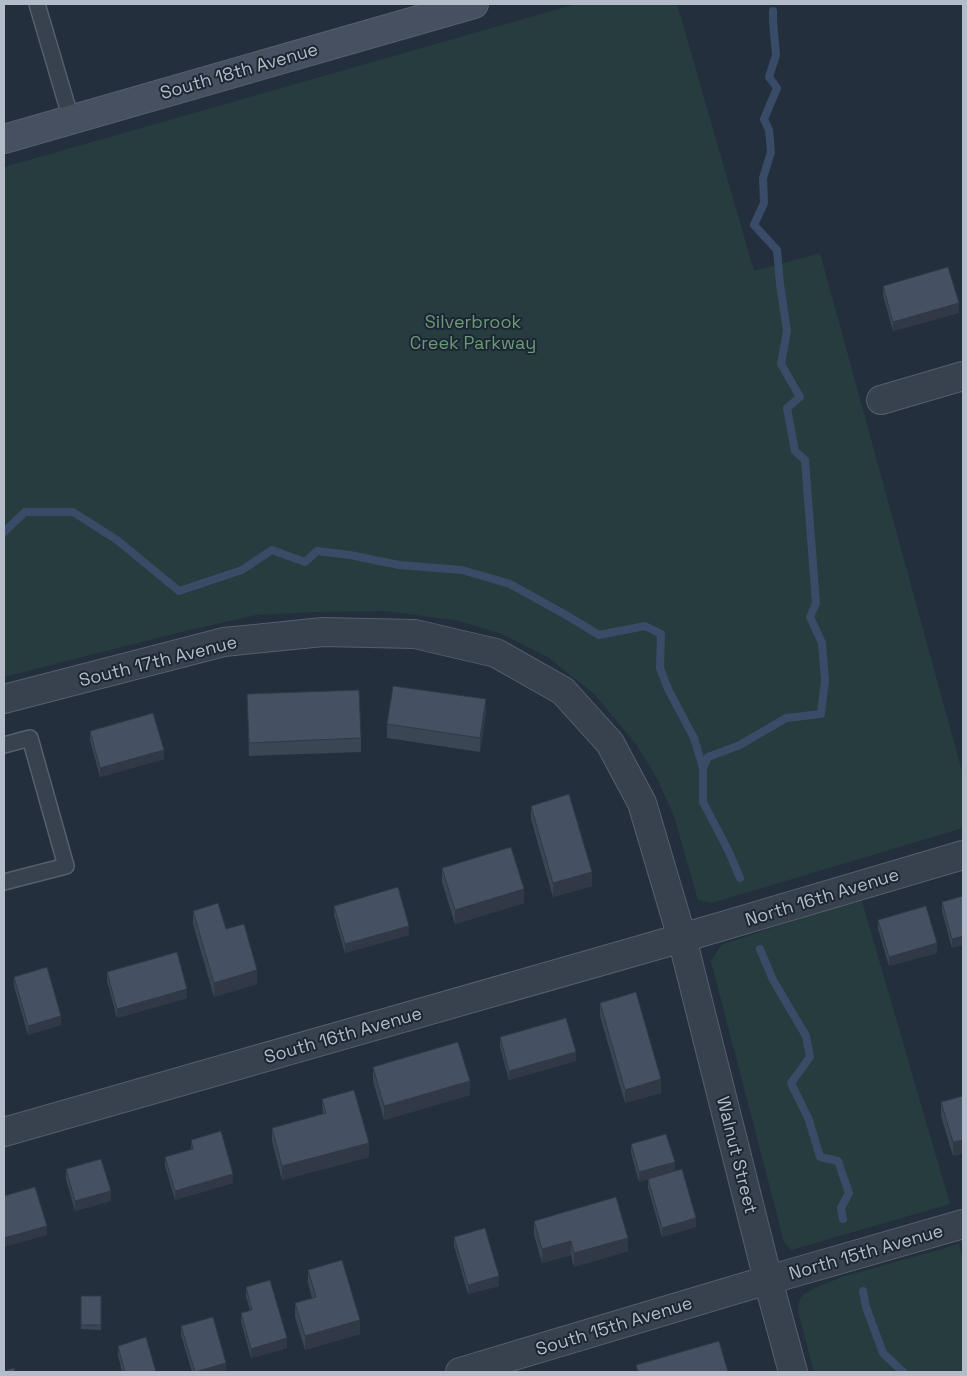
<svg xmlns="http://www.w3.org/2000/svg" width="967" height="1376" viewBox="0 0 967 1376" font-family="'Space Grotesk',sans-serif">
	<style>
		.green { fill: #263c3f }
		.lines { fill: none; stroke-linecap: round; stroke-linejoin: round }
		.stream { stroke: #394c67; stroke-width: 8 }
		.lane-casing { stroke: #565f6c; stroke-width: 18 }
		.street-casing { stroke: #565f6c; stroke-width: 30 }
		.secondary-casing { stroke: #565f6c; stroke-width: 30 }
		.lane { stroke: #38414e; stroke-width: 15 }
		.street { stroke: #38414e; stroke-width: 28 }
		.secondary { stroke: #465061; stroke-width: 28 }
		.wall { fill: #3b4654 }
		.shaded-wall { fill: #303945 }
		.building { fill: #455162; stroke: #303945 }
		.labels { text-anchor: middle; stroke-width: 4; stroke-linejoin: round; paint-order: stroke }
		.street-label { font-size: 18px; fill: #b4bcc9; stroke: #1d2633 }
		.park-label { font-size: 18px; fill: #6b9a76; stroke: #1d2633 }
	</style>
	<rect width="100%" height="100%" fill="#242f3e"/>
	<path class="green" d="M 576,4 L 677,4 L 754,271 L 820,253 L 963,775 L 963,828 L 712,903 L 698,900 L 674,816 L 657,778 L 636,744 L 594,694 L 549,658 L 502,634 L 455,620 L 384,611 L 318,612 L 256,615 L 177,633 L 4,677 L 4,167 Z
		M 861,898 L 950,1204 L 791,1250 L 784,1242 L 711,961 L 721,945 Z
		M 959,1244 L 963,1261 L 963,1372 L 814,1372 L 798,1312 L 799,1302 L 803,1295 L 815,1288 L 842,1277 Z"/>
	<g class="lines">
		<path class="stream" d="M 4,532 L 25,512 L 73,512 L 117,540 L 179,591 L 242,570 L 272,550 L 305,562 L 317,551 L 350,555 L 399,565 L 462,570 L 510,584 L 566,615 L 599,635 L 645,626 L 661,634 L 660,668 L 668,689 L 694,738 L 703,768 L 703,802 L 729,852 L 740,878
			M 703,768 L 708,757 L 740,745 L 786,718 L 821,714 L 825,680 L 822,643 L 810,617 L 816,603 L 805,460 L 795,451 L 787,408 L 800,397 L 781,364 L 787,331 L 780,284 L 777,250 L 754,225 L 764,203 L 763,178 L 771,152 L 769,130 L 764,119 L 777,88 L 769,77 L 776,55 L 773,21 L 773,11
			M 760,949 L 773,980 L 806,1036 L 810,1057 L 791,1083 L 809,1120 L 820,1157 L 838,1161 L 849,1193 L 841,1208 L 843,1219
			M 863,1291 L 866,1307 L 883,1353 L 903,1372"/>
		<defs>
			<path id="lane" d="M 37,4 L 71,119
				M 4,745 L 30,738 L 66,866 L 4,882"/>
			<path id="street" d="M 881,400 L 963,376
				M 4,699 L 224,642 L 323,632 L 415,634 L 496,653 L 563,691 L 610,743 L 642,803 L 682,938 L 768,1280 L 793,1372
				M 4,1132 L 682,938 L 963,855
				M 460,1372 L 768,1280 L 963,1224"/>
			<path id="secondary" d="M 4,139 L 474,4"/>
		</defs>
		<use href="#lane" class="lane-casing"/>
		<use href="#street" class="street-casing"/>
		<use href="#secondary" class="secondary-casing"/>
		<use href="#lane" class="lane"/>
		<use href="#street" class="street"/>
		<use href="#secondary" class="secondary"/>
	</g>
	<path class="wall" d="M 883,286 L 959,313 L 893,331 L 883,295 Z
		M 247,694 L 361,738 L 361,752 L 249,756 Z
		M 486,713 L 480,752 L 387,738 L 387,724 Z
		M 90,731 L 164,759 L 100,777 L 90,740 Z
		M 531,806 L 592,886 L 553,897 L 531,819 Z
		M 442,868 L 524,903 L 455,924 L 442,882 Z
		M 963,896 L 952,948 L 942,911 L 942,902 Z
		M 334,906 L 409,935 L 345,953 L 334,915 Z
		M 193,911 L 257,984 L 214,997 L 193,924 Z
		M 878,920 L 937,953 L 889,966 L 878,929 Z
		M 107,972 L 187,998 L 117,1018 L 107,981 Z
		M 14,977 L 61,1025 L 28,1035 L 14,986 Z
		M 600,1003 L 661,1093 L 625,1103 L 600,1016 Z
		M 500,1037 L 576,1061 L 509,1080 L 500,1047 Z
		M 373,1067 L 470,1095 L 384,1120 L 373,1081 Z
		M 963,1096 L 963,1153 L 953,1156 L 941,1116 L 941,1102 Z
		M 322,1099 L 369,1157 L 282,1180 L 272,1141 L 272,1128 L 323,1114 Z
		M 191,1140 L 233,1183 L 175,1200 L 165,1166 L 165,1157 L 191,1150 Z
		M 631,1144 L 675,1171 L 696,1227 L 662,1237 L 648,1188 L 648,1179 L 639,1182 L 631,1153 Z
		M 66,1169 L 111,1201 L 75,1211 L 66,1179 Z
		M 534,1221 L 628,1251 L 574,1267 L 571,1255 L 542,1263 L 534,1235 Z
		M 454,1237 L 499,1286 L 468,1294 L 454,1246 Z
		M 308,1270 L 360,1334 L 305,1350 L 295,1317 L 295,1303 L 312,1298 L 308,1283 Z
		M 246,1287 L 287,1348 L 251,1358 L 241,1322 L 241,1313 L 250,1310 L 246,1297 Z
		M 81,1296 L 101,1296 L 101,1330 L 81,1329 Z
		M 181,1326 L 226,1372 L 192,1372 L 181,1335 Z
		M 118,1346 L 156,1372 L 122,1372 L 118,1355 Z"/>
	<path class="shaded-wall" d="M 959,303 L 959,313 L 893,331 L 893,322 Z
		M 486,699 L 486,713 L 480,752 L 480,738 Z
		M 164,750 L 164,759 L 100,777 L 100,768 Z
		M 592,872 L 592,886 L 553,897 L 553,883 Z
		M 524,889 L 524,903 L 455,924 L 455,910 Z
		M 409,926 L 409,935 L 345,953 L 345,944 Z
		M 963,936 L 963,945 L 952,948 L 952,939 Z
		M 937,943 L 937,953 L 889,966 L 889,957 Z
		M 257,970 L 257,984 L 214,997 L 214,983 Z
		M 187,989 L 187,998 L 117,1018 L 117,1009 Z
		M 61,1016 L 61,1025 L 28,1035 L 28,1026 Z
		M 576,1052 L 576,1061 L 509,1080 L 509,1071 Z
		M 661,1079 L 661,1093 L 625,1103 L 625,1090 Z
		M 470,1081 L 470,1095 L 384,1120 L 384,1106 Z
		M 963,1140 L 963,1153 L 953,1156 L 953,1142 Z
		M 369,1143 L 369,1157 L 282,1180 L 282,1166 Z
		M 675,1162 L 675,1172 L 639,1182 L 639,1172 Z
		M 233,1174 L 233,1183 L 175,1200 L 175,1191 Z
		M 111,1191 L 111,1201 L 75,1211 L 75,1201 Z
		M 696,1218 L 696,1227 L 662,1237 L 662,1228 Z
		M 47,1226 L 47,1235 L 4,1247 L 4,1238 Z
		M 628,1238 L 628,1251 L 574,1267 L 574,1253 Z
		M 571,1241 L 571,1255 L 542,1263 L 542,1249 Z
		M 499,1276 L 499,1286 L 468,1294 L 468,1285 Z
		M 360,1320 L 360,1334 L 305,1350 L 305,1336 Z
		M 287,1338 L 287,1348 L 251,1358 L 251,1349 Z
		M 226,1363 L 226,1372 L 195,1372 Z"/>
	<path class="building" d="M 948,267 L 959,303 L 893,322 L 883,286 Z
		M 393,686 L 486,699 L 480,738 L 387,724 Z
		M 359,690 L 361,738 L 249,743 L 247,694 Z
		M 153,713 L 164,750 L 100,768 L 90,731 Z
		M 569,794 L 592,872 L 553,883 L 531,806 Z
		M 511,847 L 524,889 L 455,910 L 442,868 Z
		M 398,887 L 409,926 L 345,944 L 334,906 Z
		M 963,896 L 963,936 L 952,939 L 942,902 Z
		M 218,903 L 226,929 L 244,924 L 257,970 L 214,983 L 193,911 Z
		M 926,906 L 937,943 L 889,957 L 878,920 Z
		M 177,952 L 187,989 L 117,1009 L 107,972 Z
		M 47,967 L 61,1016 L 28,1026 L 14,977 Z
		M 636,992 L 661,1079 L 625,1090 L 600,1003 Z
		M 566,1018 L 576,1052 L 509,1071 L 500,1037 Z
		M 458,1042 L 470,1081 L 384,1106 L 373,1067 Z
		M 354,1090 L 369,1143 L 282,1166 L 272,1128 L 326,1113 L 322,1099 Z
		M 963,1096 L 963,1140 L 953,1142 L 941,1102 Z
		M 221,1131 L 233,1174 L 175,1191 L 165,1157 L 193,1149 L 191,1140 Z
		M 666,1134 L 675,1162 L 639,1172 L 631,1144 Z
		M 101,1159 L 111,1191 L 75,1201 L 66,1169 Z
		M 682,1169 L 696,1218 L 662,1228 L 648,1179 Z
		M 35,1187 L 47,1226 L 4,1238 L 4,1196 Z
		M 616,1197 L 628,1238 L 574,1253 L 571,1241 L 542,1249 L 534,1221 Z
		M 485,1228 L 499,1276 L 468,1285 L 454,1237 Z
		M 342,1260 L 360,1320 L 305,1336 L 295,1303 L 316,1297 L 308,1270 Z
		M 270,1280 L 287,1338 L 251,1349 L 241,1313 L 252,1310 L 246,1287 Z
		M 81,1296 L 101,1296 L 101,1325 L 81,1325 Z
		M 213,1317 L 226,1363 L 195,1372 L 181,1326 Z
		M 146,1337 L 156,1372 L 125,1372 L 118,1346 Z
		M 719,1341 L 728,1372 L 638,1372 L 636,1365 Z
		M 14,1368 L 15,1372 L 4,1372 L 4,1371 Z"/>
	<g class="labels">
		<g class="street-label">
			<text transform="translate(239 71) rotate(-16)" y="6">South 18th Avenue</text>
			<text transform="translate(158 661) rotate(-14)" y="6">South 17th Avenue</text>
			<text transform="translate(822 897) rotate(-17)" y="6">North 16th Avenue</text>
			<text transform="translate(343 1035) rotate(-16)" y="6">South 16th Avenue</text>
			<text transform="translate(737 1155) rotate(76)" y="6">Walnut Street</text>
			<text transform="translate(866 1252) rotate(-16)" y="6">North 15th Avenue</text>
			<text transform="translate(614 1326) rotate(-17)" y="6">South 15th Avenue</text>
		</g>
		<g class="park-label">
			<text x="473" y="328">Silverbrook<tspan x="473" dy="21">Creek Parkway</tspan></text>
		</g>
	</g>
	<rect width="967" height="1376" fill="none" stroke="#b4bcc9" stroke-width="10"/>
</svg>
